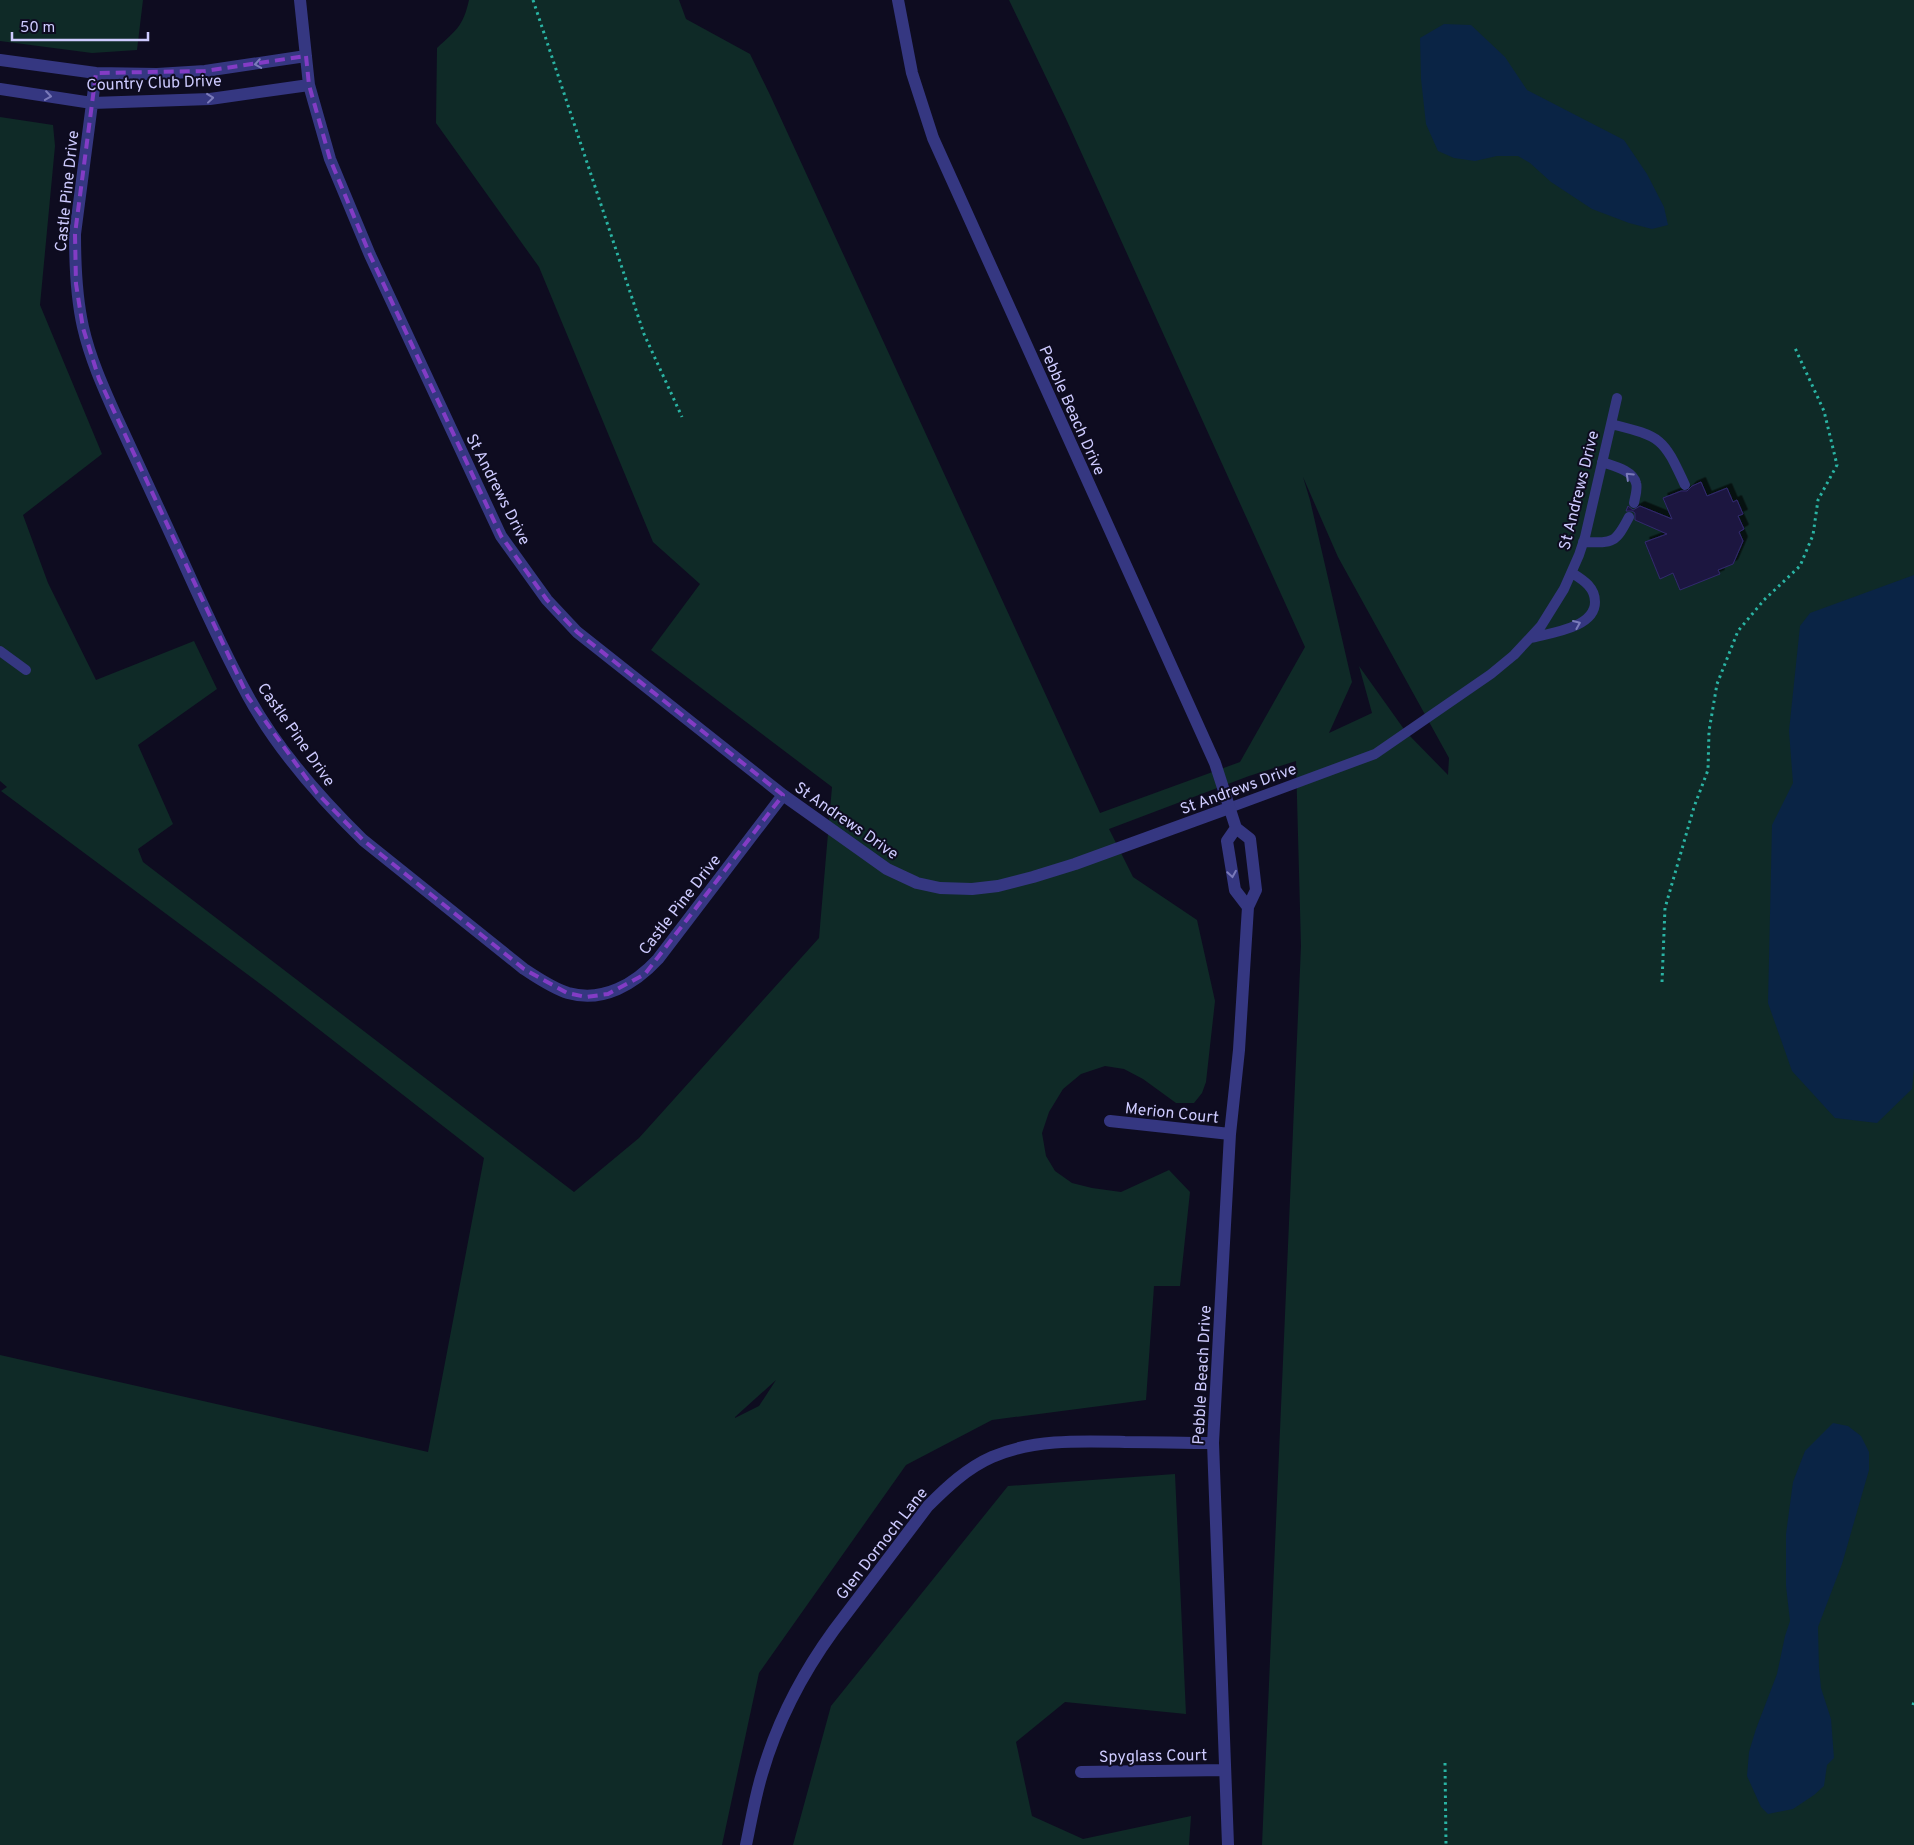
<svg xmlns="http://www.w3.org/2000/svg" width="1914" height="1845" viewBox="0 0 1914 1845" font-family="Overpass,sans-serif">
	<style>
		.green { fill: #0f2a27; fill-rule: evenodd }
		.water { fill: #0a2445 }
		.building { fill: #1d1741; stroke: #32296e; filter: url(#shadow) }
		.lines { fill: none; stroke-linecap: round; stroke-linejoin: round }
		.path { stroke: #2ab4a4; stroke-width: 3; stroke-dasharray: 2.5 4; stroke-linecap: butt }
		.lane { stroke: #353781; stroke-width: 10 }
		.street { stroke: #353781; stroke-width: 12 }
		.oneway { stroke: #7a7aba }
		.marked { fill: none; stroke: #833cc5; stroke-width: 4; stroke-dasharray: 10 6; stroke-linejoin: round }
		.labels { text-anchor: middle; stroke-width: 4; stroke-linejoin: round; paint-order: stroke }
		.street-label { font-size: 16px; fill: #cecbff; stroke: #0e0c20 }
	</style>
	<defs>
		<filter id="shadow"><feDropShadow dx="4.5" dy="-4.5" stdDeviation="0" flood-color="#0009"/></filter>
	</defs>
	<rect width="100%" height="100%" fill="#0e0c20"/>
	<path class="green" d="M 0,0 L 143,0 L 137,50 L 92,53 L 0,41 Z
		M 469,0 L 679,0 L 686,19 L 750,54 L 771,97 L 1100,813 L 1240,762 L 1305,647 L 1067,121 L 1009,0 L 1914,0 L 1914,1845 L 1262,1845 L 1301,946 L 1296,761 L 1249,776 L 1109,829 L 1133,877 L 1197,920 L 1215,1001 L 1206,1082 L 1202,1093 L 1194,1103 L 1176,1103 L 1143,1079 L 1124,1069 L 1105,1066 L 1081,1074 L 1063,1089 L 1049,1112 L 1042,1133 L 1046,1156 L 1055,1171 L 1072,1183 L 1092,1188 L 1121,1192 L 1169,1170 L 1190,1192 L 1180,1286 L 1154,1286 L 1146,1400 L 992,1420 L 906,1465 L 759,1673 L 722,1845 L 0,1845 L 0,1355 L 428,1452 L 484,1158 L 271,992 L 1,791 L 7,787 L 0,781 L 0,117 L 53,125 L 55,146 L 40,305 L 102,454 L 23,515 L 48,583 L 96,680 L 194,641 L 217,689 L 138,745 L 173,824 L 138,849 L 143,862 L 574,1192 L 639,1138 L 819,938 L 832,787 L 651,650 L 700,584 L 653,542 L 539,267 L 436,123 L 437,48 C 456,30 463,27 469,0 ZM 1303,477 L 1338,557 L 1449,758 L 1448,775 L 1406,732 L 1359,666 L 1372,713 L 1329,733 L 1352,682 L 1310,500 ZM 776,1380 L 759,1406 L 735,1418 L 735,1417 Z
		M 1175,1474 L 1186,1714 L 1065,1702 L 1016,1742 L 1032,1816 L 1083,1839 L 1191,1816 L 1189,1845 L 793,1845 L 831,1706 L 1008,1486 Z"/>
	<path class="water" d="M 1444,24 L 1471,25 L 1505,57 L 1527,90 L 1624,140 L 1647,174 L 1664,207 L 1668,225 L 1652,229 L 1629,223 L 1592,209 L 1551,182 L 1530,163 L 1518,156 L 1497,156 L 1475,161 L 1454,158 L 1438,151 L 1426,124 L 1421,79 L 1420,38 Z
		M 1914,575 L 1914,1069 L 1912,1089 L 1877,1123 L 1835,1118 L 1792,1071 L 1768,1003 L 1772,825 L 1793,783 L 1789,731 L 1800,626 L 1810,613 Z
		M 1833,1423 L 1848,1426 L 1861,1436 L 1869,1452 L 1869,1470 L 1842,1564 L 1818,1627 L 1819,1668 L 1821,1688 L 1831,1719 L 1834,1758 L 1827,1765 L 1824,1786 L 1814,1795 L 1793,1809 L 1768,1814 L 1761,1807 L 1747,1776 L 1749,1752 L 1756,1729 L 1777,1674 L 1785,1636 L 1790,1621 L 1786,1586 L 1786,1534 L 1793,1482 L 1805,1451 Z"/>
	<path class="building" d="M 1701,482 L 1707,496 L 1727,488 L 1733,502 L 1737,500 L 1743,514 L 1738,516 L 1744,529 L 1739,532 L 1743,541 L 1733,564 L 1718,570 L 1720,574 L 1680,590 L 1673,573 L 1660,579 L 1645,542 L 1667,534 L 1635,520 L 1635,513 L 1632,511 L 1626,511 L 1628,506 L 1633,510 L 1640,506 L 1672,519 L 1663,498 L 1681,491 L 1687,491 L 1692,486 Z"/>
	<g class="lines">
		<path class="path" d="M 533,0 L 644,334 L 682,417
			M 1662,982 L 1665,908 L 1694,807 L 1708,770 L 1709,731 L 1717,684 L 1738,631 L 1764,600 L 1800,566 L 1813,535 L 1818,500 L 1837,465 L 1824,411 L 1795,348
			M 1913,1705 L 1914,1701
			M 1445,1763 L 1446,1845"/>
		<path class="lane" d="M 1611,424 C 1663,437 1663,438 1685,485
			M 1602,462 C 1613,466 1633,470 1636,483 C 1638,488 1635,497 1634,503
			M 1583,542 C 1613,543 1615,544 1629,517
			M 1531,638 C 1550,633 1595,628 1595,602 C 1595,587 1583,580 1572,573
			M 0,651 L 26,670
			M 1229,808 L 1375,754 L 1491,674 L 1514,655 L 1541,626 L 1564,589 L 1579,555 L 1585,537 L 1617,398"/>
		<path class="street" d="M 300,0 L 309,85 L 330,159 L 370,255 L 501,536 L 547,600 L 577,632 L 783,795 L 887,869 L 917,883 L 940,888 L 972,889 L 998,886 L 1033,877 L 1075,864 L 1229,808
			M 898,0 L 912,73 L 933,138 L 1215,763 L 1236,828 L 1250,839 L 1256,890 L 1248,907 L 1235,890 L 1227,841 L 1236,828
			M 0,60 L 96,73 L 157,74 L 205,71 L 306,56
			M 96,73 L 75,234 C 75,265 76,296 83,327 C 90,358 103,387 116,416 C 132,451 149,487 165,522 C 192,580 217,640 248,696 C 277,749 320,798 363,840 L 524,969 C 538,978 552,988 568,993 C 603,1003 635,984 658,959 L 783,795
			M 0,89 L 92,103 L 210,99 L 309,85
			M 1110,1121 L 1230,1134
			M 1081,1772 L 1225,1770
			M 746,1845 C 751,1821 755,1797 762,1774 C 777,1722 802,1674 834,1630 L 928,1506 C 947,1487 967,1468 992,1457 C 1033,1439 1081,1441 1125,1442 C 1154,1442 1184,1443 1213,1443
			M 1228,1845 L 1213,1443 L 1230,1134 L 1239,1050 L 1248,907"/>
	</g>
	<defs><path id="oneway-chevron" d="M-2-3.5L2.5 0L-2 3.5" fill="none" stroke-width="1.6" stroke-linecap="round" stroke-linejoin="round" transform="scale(1.25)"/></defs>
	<g class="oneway">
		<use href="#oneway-chevron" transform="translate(258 64) rotate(171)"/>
		<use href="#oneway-chevron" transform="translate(48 96) rotate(8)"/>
		<use href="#oneway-chevron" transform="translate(210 98) rotate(-6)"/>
		<use href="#oneway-chevron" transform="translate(1629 476) rotate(-137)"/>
		<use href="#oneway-chevron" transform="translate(1577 624) rotate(-23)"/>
		<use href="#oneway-chevron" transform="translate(1232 874) rotate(81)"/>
	</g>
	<path class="marked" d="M 306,56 L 309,85 L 330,159 L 370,255 L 501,536 L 547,600 L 577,632 L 783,795 L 645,974 L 608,994 L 586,997 L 567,993 L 524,969 L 363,840 L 317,793 L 248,697 L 99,379 L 83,328 L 76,284 L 75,234 L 96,73 L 205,71 Z"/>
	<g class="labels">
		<g class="street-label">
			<text transform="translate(154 82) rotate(-2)" y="6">Country Club Drive</text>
			<text transform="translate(66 191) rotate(-84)" y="6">Castle Pine Drive</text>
			<text transform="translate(1073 410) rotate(66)" y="6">Pebble Beach Drive</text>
			<text transform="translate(499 489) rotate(63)" y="6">St Andrews Drive</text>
			<text transform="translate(1578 490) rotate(-76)" y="6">St Andrews Drive</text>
			<text transform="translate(297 734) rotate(55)" y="6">Castle Pine Drive</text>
			<text transform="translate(1238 788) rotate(-20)" y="6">St Andrews Drive</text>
			<text transform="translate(847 820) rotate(35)" y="6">St Andrews Drive</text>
			<text transform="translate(679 904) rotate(-52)" y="6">Castle Pine Drive</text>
			<text transform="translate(1172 1112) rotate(6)" y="6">Merion Court</text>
			<text transform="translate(1201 1375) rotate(-87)" y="6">Pebble Beach Drive</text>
			<text transform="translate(881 1543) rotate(-52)" y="6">Glen Dornoch Lane</text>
			<text transform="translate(1153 1755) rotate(-1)" y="6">Spyglass Court</text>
		</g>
	</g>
	<path d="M12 32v8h136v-8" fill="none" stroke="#cecbff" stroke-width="2.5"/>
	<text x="20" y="32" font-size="15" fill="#cecbff" stroke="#0e0c20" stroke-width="4" paint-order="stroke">50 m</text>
</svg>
